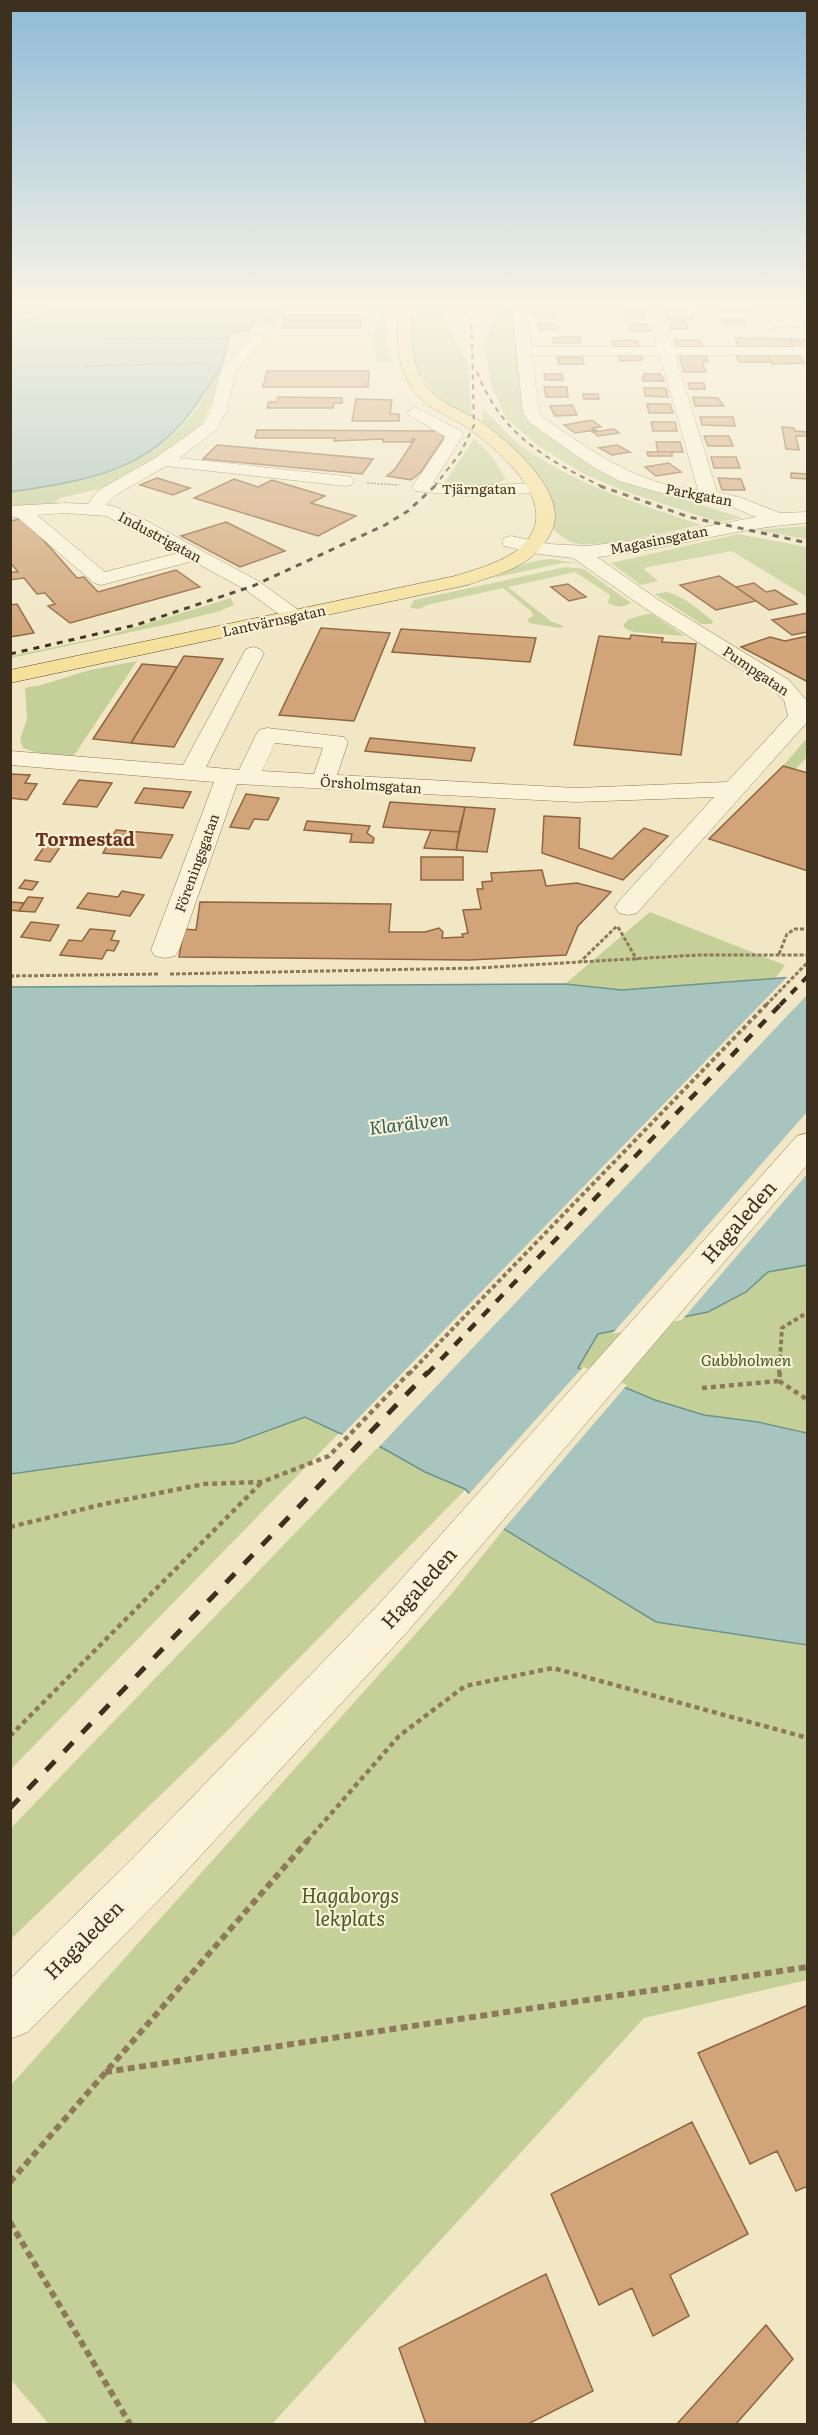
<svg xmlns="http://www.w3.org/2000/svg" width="818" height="2435" viewBox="0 0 818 2435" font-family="Literata,serif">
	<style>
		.green { fill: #c5d098 }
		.water { fill: #a7c4be; stroke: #6d948d; stroke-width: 1.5 }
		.pier { fill: #f1e7c5 }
		.building { fill: #d1a579; stroke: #8f643e; stroke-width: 1.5 }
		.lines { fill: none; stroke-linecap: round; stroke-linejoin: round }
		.minor-casing { stroke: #8e795a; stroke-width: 1 }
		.major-casing { stroke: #5b472e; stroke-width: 1 }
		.path-far4 { stroke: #8e795a; stroke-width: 1.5; stroke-dasharray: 2 1.5; stroke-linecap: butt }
		.path-far3 { stroke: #8e795a; stroke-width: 3; stroke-dasharray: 4 2; stroke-linecap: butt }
		.path-far2 { stroke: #8e795a; stroke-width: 4; stroke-dasharray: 4.5 3; stroke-linecap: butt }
		.path-far1 { stroke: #8e795a; stroke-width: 4.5; stroke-dasharray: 5 4; stroke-linecap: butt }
		.path { stroke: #8e795a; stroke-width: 6; stroke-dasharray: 7 4.5; stroke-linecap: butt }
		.minor { fill: #fbf3d9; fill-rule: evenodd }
		.major { fill: #f6e19c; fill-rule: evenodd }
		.rail-far4 { stroke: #3d301e; stroke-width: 2; stroke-dasharray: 5 5; stroke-linecap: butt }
		.rail-far3 { stroke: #3d301e; stroke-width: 3; stroke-dasharray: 6 6; stroke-linecap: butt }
		.rail-far2 { stroke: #3d301e; stroke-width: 4; stroke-dasharray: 8 8; stroke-linecap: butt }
		.rail-far1 { stroke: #3d301e; stroke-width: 4.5; stroke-dasharray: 10 10; stroke-linecap: butt }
		.rail { stroke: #3d301e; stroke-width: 5; stroke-dasharray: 13 13; stroke-linecap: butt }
		.labels { text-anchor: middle; stroke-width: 4.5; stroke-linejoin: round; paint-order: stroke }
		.far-street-label { font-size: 14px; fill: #3d301e; stroke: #f8f1d6 }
		.park-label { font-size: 16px; font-style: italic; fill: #495b24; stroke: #f8f1d6 }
		.far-district-label { font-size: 18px; font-weight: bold; fill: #6c321b; stroke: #f8f1d6 }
		.water-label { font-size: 18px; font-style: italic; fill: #2d5d5e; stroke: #f8f1d6 }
		.near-street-label { font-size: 20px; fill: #3d301e; stroke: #f8f1d6 }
		.near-park-label { font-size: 20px; font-style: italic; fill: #495b24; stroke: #f8f1d6 }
	</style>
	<rect width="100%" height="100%" fill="#f1e7c5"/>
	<path class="green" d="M 11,307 L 71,307 L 11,324 Z
		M 259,307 L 283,307 L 277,326 L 251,327 Z
		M 379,307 L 386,307 C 385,327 384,344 393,363 L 376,362 L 371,337 L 377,323 Z
		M 411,307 L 442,307 L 454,338 L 468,363 L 472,419 L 437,398 L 412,363 Z
		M 497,307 L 519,307 L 520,348 L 527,418 L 643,486 L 742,518 L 718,522 L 624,491 L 584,474 L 537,445 L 507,419 L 491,386 L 484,347 Z
		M 223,363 L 214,398 L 198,431 L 169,452 L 108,487 L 60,498 L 54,504 L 11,508 L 11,492 C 81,481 138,475 189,418 C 203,403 212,380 223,363 Z
		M 484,410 C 497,422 509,437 524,448 C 578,486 640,504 701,525 C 672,531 601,549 574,543 C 567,541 560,535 554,530 C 553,520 553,507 550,497 C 540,467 504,446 481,425 Z
		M 474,439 L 490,454 L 506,479 C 487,491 463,487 442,486 Z
		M 807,526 L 807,539 L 754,530 Z
		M 738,534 L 807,547 L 807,597 L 732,551 L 643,568 L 658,581 L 641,585 L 611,563 Z
		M 550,559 L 577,563 L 562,563 L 493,578 C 512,568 528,561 550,559 Z
		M 566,567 L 584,569 L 631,603 C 623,608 616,607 608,603 L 610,595 L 575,572 L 508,587 L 552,622 L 564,626 L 560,628 L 529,623 L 528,619 L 533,616 L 532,612 L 503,588 L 427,605 L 420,609 L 410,608 L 414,600 Z
		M 666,592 C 683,595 700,611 713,621 L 712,624 L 701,624 L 655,594 Z
		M 231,598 L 234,605 L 220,611 L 173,623 L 11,658 L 11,656 L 103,637 Z
		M 647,614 L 652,614 L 684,636 L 634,632 L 626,629 L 623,625 L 629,619 Z
		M 137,661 L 73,757 L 41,754 L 23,748 L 20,739 L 27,719 L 25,688 L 41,685 L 90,670 Z
		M 807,738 L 807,757 L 795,770 L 783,766 Z
		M 650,912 L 785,965 L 775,979 L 622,990 L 565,984 Z
		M 807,1265 L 807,1433 L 758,1422 L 704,1415 L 655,1400 L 577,1368 L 598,1334 L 708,1312 L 746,1292 L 768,1272 Z
		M 305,1417 L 339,1433 L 11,1769 L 11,1474 L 234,1443 Z
		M 379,1446 L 425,1472 L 466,1489 L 226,1732 L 11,1939 L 11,1828 Z
		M 504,1529 L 656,1622 L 807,1645 L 807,1980 L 644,2018 L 272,2424 L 49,2424 L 11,2380 L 11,2085 L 454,1591 Z"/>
	<path class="water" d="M 71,307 L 259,307 L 250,331 L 231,333 C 226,343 226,354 222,364 C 218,373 211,383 205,391 C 158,470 95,479 11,492 L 11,324 Z
		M 807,976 L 807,1265 L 768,1272 L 746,1292 L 708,1312 L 598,1334 L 578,1368 L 655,1400 L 704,1415 L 758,1422 L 807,1433 L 807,1645 L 656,1622 L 504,1529 L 465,1489 L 425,1472 L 379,1446 L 339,1433 L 305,1417 L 234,1443 L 11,1474 L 10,987 L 565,984 L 622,990 Z"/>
	<path class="pier" d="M 808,973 L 807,995 L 377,1449 L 341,1436 L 790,974 Z
		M 807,1112 L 807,1174 L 682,1320 L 612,1334 Z
		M 583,1367 L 627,1385 L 502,1531 L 468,1495 Z"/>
	<path class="building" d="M 723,307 L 747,307 L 749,311 L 725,312 Z
		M 665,309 L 689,309 L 694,315 L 691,315 L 692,319 L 668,319 Z
		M 624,311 L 644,311 L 646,318 L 627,318 Z
		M 536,313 L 556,312 L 558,318 L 537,318 L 533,313 Z
		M 285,315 L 362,315 L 360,328 L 282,328 Z
		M 721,320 L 745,320 L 746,325 L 723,324 Z
		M 669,322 L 686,322 L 688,329 L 671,329 Z
		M 537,323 L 557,324 L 558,330 L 539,330 Z
		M 629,324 L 647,324 L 650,331 L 632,331 Z
		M 570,337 L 579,337 L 580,343 L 554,343 L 553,338 Z
		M 735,338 L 789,339 L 794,347 L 738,347 Z
		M 789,339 L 808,340 L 808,348 L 794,348 Z
		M 628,340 L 638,341 L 639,347 L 613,347 L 612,341 Z
		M 674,340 L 700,340 L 703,347 L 677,347 Z
		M 619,354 L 641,354 L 642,360 L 620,361 Z
		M 682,354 L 706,355 L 708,362 L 702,362 L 706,372 L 684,372 L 679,355 Z
		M 736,355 L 768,355 L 771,362 L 739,362 Z
		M 768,355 L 799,355 L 804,363 L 772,364 Z
		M 557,357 L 582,357 L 584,364 L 559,364 Z
		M 267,371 L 369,371 L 368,387 L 263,387 Z
		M 544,374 L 562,374 L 563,380 L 545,380 Z
		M 644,374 L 660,374 L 664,381 L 643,381 L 642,377 L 645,377 Z
		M 688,383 L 704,383 L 705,389 L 690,389 Z
		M 544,387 L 567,387 L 568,397 L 546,397 Z
		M 644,388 L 666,388 L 668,397 L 645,396 Z
		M 583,394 L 598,394 L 599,399 L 584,399 Z
		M 278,397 L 342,398 L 342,403 L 334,403 L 333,408 L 267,408 L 269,402 L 277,402 Z
		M 693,397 L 718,398 L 724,406 L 695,406 Z
		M 356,399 L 392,400 L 390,414 L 399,414 L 399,421 L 352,421 Z
		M 647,404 L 670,404 L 673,413 L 649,413 Z
		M 572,405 L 577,415 L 555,416 L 550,406 Z
		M 700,417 L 733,417 L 735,426 L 702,425 Z
		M 592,420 L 601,427 L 592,428 L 596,430 L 575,433 L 564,425 Z
		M 651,422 L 675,422 L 677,431 L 653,431 Z
		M 782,427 L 794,428 L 795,431 L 808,432 L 808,436 L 796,436 L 799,450 L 786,449 Z
		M 614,429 L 619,433 L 598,436 L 593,432 Z
		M 257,430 L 442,431 L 443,439 L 421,472 L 411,480 L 387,476 L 395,469 L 415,439 L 412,439 L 412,442 L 383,442 L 383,439 L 334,441 L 335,438 L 255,438 Z
		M 704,436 L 729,436 L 733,446 L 708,446 Z
		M 656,442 L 680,442 L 683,452 L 658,452 Z
		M 217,445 L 373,459 L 362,474 L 203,459 Z
		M 617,445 L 630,452 L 612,455 L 599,448 Z
		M 647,452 L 672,452 L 672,456 L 648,456 Z
		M 711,457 L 736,457 L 740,468 L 714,468 Z
		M 669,463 L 681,472 L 656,476 L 645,467 Z
		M 791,473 L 808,474 L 808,479 L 791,478 Z
		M 157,478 L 190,488 L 173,495 L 140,485 Z
		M 718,478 L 741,479 L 745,490 L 722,490 Z
		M 234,479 L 258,487 L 272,480 L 325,496 L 311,503 L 356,516 L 318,536 L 194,498 Z
		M 24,518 L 77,578 L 84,577 L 98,592 L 176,570 L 200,587 L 70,623 L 48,606 L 55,604 L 45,593 L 37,594 L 24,578 L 10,580 L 10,572 L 18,572 L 10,562 L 10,521 Z
		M 226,522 L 285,551 L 240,567 L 181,536 Z
		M 719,576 L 736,587 L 756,601 L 716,610 L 680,585 Z
		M 754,583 L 766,592 L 775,590 L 797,604 L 769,610 L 736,587 Z
		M 568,584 L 586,597 L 569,601 L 551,587 Z
		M 17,604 L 34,633 L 10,637 L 10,605 Z
		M 808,613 L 808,632 L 792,635 L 772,620 Z
		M 321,628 L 390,633 L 354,721 L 279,715 Z
		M 401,629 L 536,638 L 530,662 L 392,652 Z
		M 631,635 L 663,638 L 662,642 L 696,644 L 681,755 L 574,745 L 599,636 L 630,639 Z
		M 808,636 L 808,682 L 741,647 L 770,637 L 785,641 Z
		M 184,656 L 223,659 L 174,747 L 131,743 Z
		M 142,664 L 177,667 L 131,743 L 93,739 Z
		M 370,738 L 475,748 L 471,761 L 365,751 Z
		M 783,766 L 808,773 L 808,871 L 709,839 Z
		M 10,774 L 30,775 L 25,783 L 37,784 L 27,800 L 10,798 Z
		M 79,780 L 112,783 L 97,807 L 63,804 Z
		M 144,788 L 191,792 L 183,808 L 135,803 Z
		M 246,794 L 279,798 L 268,820 L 254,819 L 249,829 L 230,827 Z
		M 390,802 L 465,807 L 459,832 L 383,827 Z
		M 465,807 L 495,809 L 487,852 L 456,850 Z
		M 544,816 L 580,818 L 579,848 L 612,859 L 644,828 L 668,836 L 623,880 L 542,853 Z
		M 307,821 L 370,826 L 367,833 L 374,838 L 373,843 L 350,842 L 352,834 L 304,830 Z
		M 116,830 L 173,835 L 161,858 L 103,853 Z
		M 431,830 L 459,832 L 456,850 L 424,848 Z
		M 48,841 L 63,843 L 50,862 L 35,860 Z
		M 421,857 L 463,857 L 463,880 L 421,880 Z
		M 542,870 L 546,886 L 577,883 L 611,892 L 578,926 L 566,955 L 469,960 L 179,957 L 184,929 L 196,930 L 200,902 L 391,904 L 389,932 L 425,932 L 439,928 L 443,932 L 442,938 L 463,937 L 462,934 L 468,933 L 463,910 L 481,909 L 477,889 L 483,889 L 482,882 L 492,881 L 491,873 Z
		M 25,880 L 38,882 L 32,890 L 19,888 Z
		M 122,891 L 144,895 L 130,916 L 77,908 L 88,893 L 118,897 Z
		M 28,897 L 43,898 L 35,912 L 19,911 Z
		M 10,902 L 24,903 L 19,911 L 10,910 Z
		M 31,922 L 59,925 L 50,941 L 21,937 Z
		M 90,929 L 115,931 L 111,940 L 119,941 L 114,951 L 107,950 L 102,959 L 60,955 L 69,940 L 82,941 Z
		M 808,2005 L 808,2186 L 796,2191 L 777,2151 L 750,2164 L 698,2053 Z
		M 692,2122 L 748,2234 L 670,2275 L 689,2316 L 653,2336 L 632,2288 L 599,2305 L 551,2194 Z
		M 546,2274 L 593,2391 L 528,2424 L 426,2424 L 399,2348 Z
		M 766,2325 L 793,2359 L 736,2424 L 677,2424 Z"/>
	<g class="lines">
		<defs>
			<path id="minor" d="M 512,307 L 526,307 L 531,347 L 657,347 L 646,307 L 660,307 L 672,347 L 808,347 L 808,355 L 675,355 L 717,492 L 742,498 L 780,513 L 808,512 L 808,523 C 736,527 668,550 597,557 L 660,601 L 789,680 L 808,702 L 808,721 L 637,913 L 628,915 L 619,913 L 615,907 L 619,901 L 714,797 L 576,802 L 237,784 L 179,950 L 175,956 L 165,958 L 155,956 L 151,950 L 214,782 L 10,765 L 10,751 L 183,765 L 246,649 L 253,647 L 260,649 L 264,653 L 206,767 L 239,770 L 256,735 L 259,730 L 267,728 L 344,737 L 348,742 L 337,775 L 576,788 L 727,782 L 788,716 L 784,700 L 773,690 L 646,609 L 573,558 L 539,554 L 504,546 L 502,542 L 504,538 L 511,536 L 549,544 L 588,546 L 643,539 L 756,517 L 730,506 L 678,498 L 619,481 L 593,467 L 530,423 L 523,413 ZM 532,355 L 660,355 L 698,490 C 635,484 592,451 542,417 L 539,413 ZM 275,743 L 323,748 L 314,774 L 262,771 Z
				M 259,334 L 266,338 L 236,371 L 226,412 L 216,430 L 179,458 L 345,476 L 351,477 L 354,481 L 351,485 L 345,486 L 166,466 L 116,495 L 106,505 L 116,507 L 147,521 L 260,582 L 301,612 L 304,616 L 301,620 L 287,620 L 246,590 L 193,561 L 101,585 L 94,583 L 17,517 L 10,517 L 10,506 L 65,503 L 88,504 L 96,493 L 104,487 L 157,457 L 203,424 L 210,412 L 221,370 L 254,335 ZM 65,513 L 106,516 L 178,553 L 105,572 L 37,515 Z
				M 415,407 L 461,431 L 463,435 L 433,483 L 466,486 L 537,483 L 543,484 L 546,488 L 543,492 L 537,493 L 466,496 L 415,491 L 412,487 L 446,437 L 409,415 L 407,412 Z
				M 808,1133 L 808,1164 L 409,1630 L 167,1892 L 28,2032 L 10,2039 L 10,1979 L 133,1858 L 379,1604 L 797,1136 Z"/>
			<path id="major" d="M 398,307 L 412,307 C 411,334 409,364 426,386 C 440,404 462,410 480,421 C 506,439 555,481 555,516 C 555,530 546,542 537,552 C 519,570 490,577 467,585 L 10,683 L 10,670 L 455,576 C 480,568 521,558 533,531 C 550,494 496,448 469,429 C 449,415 425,409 411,387 C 395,362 397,335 398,307 Z"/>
		</defs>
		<use href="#minor" class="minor-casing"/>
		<use href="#major" class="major-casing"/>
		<path class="path-far4" d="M 769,308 L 790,308
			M 138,310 L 258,308
			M 267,321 L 273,307
			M 225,330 L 239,330
			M 769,331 L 774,327 L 807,327 L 797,309 L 789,307
			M 101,338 L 229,338
			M 86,366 L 208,363
			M 367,483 L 399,485"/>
		<path class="path-far3" d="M 618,927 L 637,960
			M 779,954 L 787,934 L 795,929 L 808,929
			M 579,963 L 617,926
			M 170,974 L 478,968 L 698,955 L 808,955
			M 10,976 L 160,974
			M 766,1005 L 808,962"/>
		<path class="path-far2" d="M 409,1374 L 767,1004
			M 779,1374 L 782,1328 L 808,1312"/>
		<path class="path-far1" d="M 780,1372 L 779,1381 L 808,1400
			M 702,1388 L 779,1381
			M 10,1527 L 104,1504 L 204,1484 L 262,1482 L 329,1456 L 410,1372
			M 10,1736 L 261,1483
			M 307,1841 L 399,1736 L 465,1686 L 553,1668 L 808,1738"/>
		<path class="path" d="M 105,2072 L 808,1967
			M 10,2182 L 308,1840
			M 10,2222 L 130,2424"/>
		<use href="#minor" class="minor"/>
		<use href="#major" class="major"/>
		<path class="rail-far4" d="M 477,372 C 501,434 546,460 603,487
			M 434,487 L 461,452 L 474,425 L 471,307"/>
		<path class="rail-far3" d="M 600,486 L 689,517 L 808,543
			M 10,654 L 136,625 L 253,586 L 385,525 L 408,511 L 435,486"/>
		<path class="rail-far2" d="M 780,1005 L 808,976"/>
		<path class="rail-far1" d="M 427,1374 L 781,1004"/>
		<path class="rail" d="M 10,1808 L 428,1372"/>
	</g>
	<linearGradient id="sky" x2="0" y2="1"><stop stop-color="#8ebad7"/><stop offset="0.47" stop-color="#f9f4e5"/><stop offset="1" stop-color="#f9f4e5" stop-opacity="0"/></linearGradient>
	<rect width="818" height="648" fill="url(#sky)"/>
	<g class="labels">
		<g class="far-street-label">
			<text x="479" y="494">Tjärngatan</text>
			<text transform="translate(699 495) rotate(11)" y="5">Parkgatan</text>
			<text transform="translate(160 537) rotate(28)" y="5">Industrigatan</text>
			<text transform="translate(659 540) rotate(-11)" y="5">Magasinsgatan</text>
			<text transform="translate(274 621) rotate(-12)" y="5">Lantvärnsgatan</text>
			<text transform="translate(756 671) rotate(34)" y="5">Pumpgatan</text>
			<text transform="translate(371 785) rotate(4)" y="5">Örsholmsgatan</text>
			<text transform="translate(197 863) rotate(-70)" y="5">Föreningsgatan</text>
		</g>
		<g class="park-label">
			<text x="746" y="1366">Gubbholmen</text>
		</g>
		<g class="far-district-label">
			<text x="85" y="846">Tormestad</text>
		</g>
		<g class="water-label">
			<text transform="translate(409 1124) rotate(-7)" y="6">Klarälven</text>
		</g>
		<g class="near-street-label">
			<text transform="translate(739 1222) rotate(-49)" y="7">Hagaleden</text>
			<text transform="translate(419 1588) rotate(-48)" y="7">Hagaleden</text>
			<text transform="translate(84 1940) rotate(-45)" y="7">Hagaleden</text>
		</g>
		<g class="near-park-label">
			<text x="350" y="1903">Hagaborgs<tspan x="350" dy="23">lekplats</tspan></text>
		</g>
	</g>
	<rect width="818" height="2435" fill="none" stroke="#3d301e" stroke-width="24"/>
</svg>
